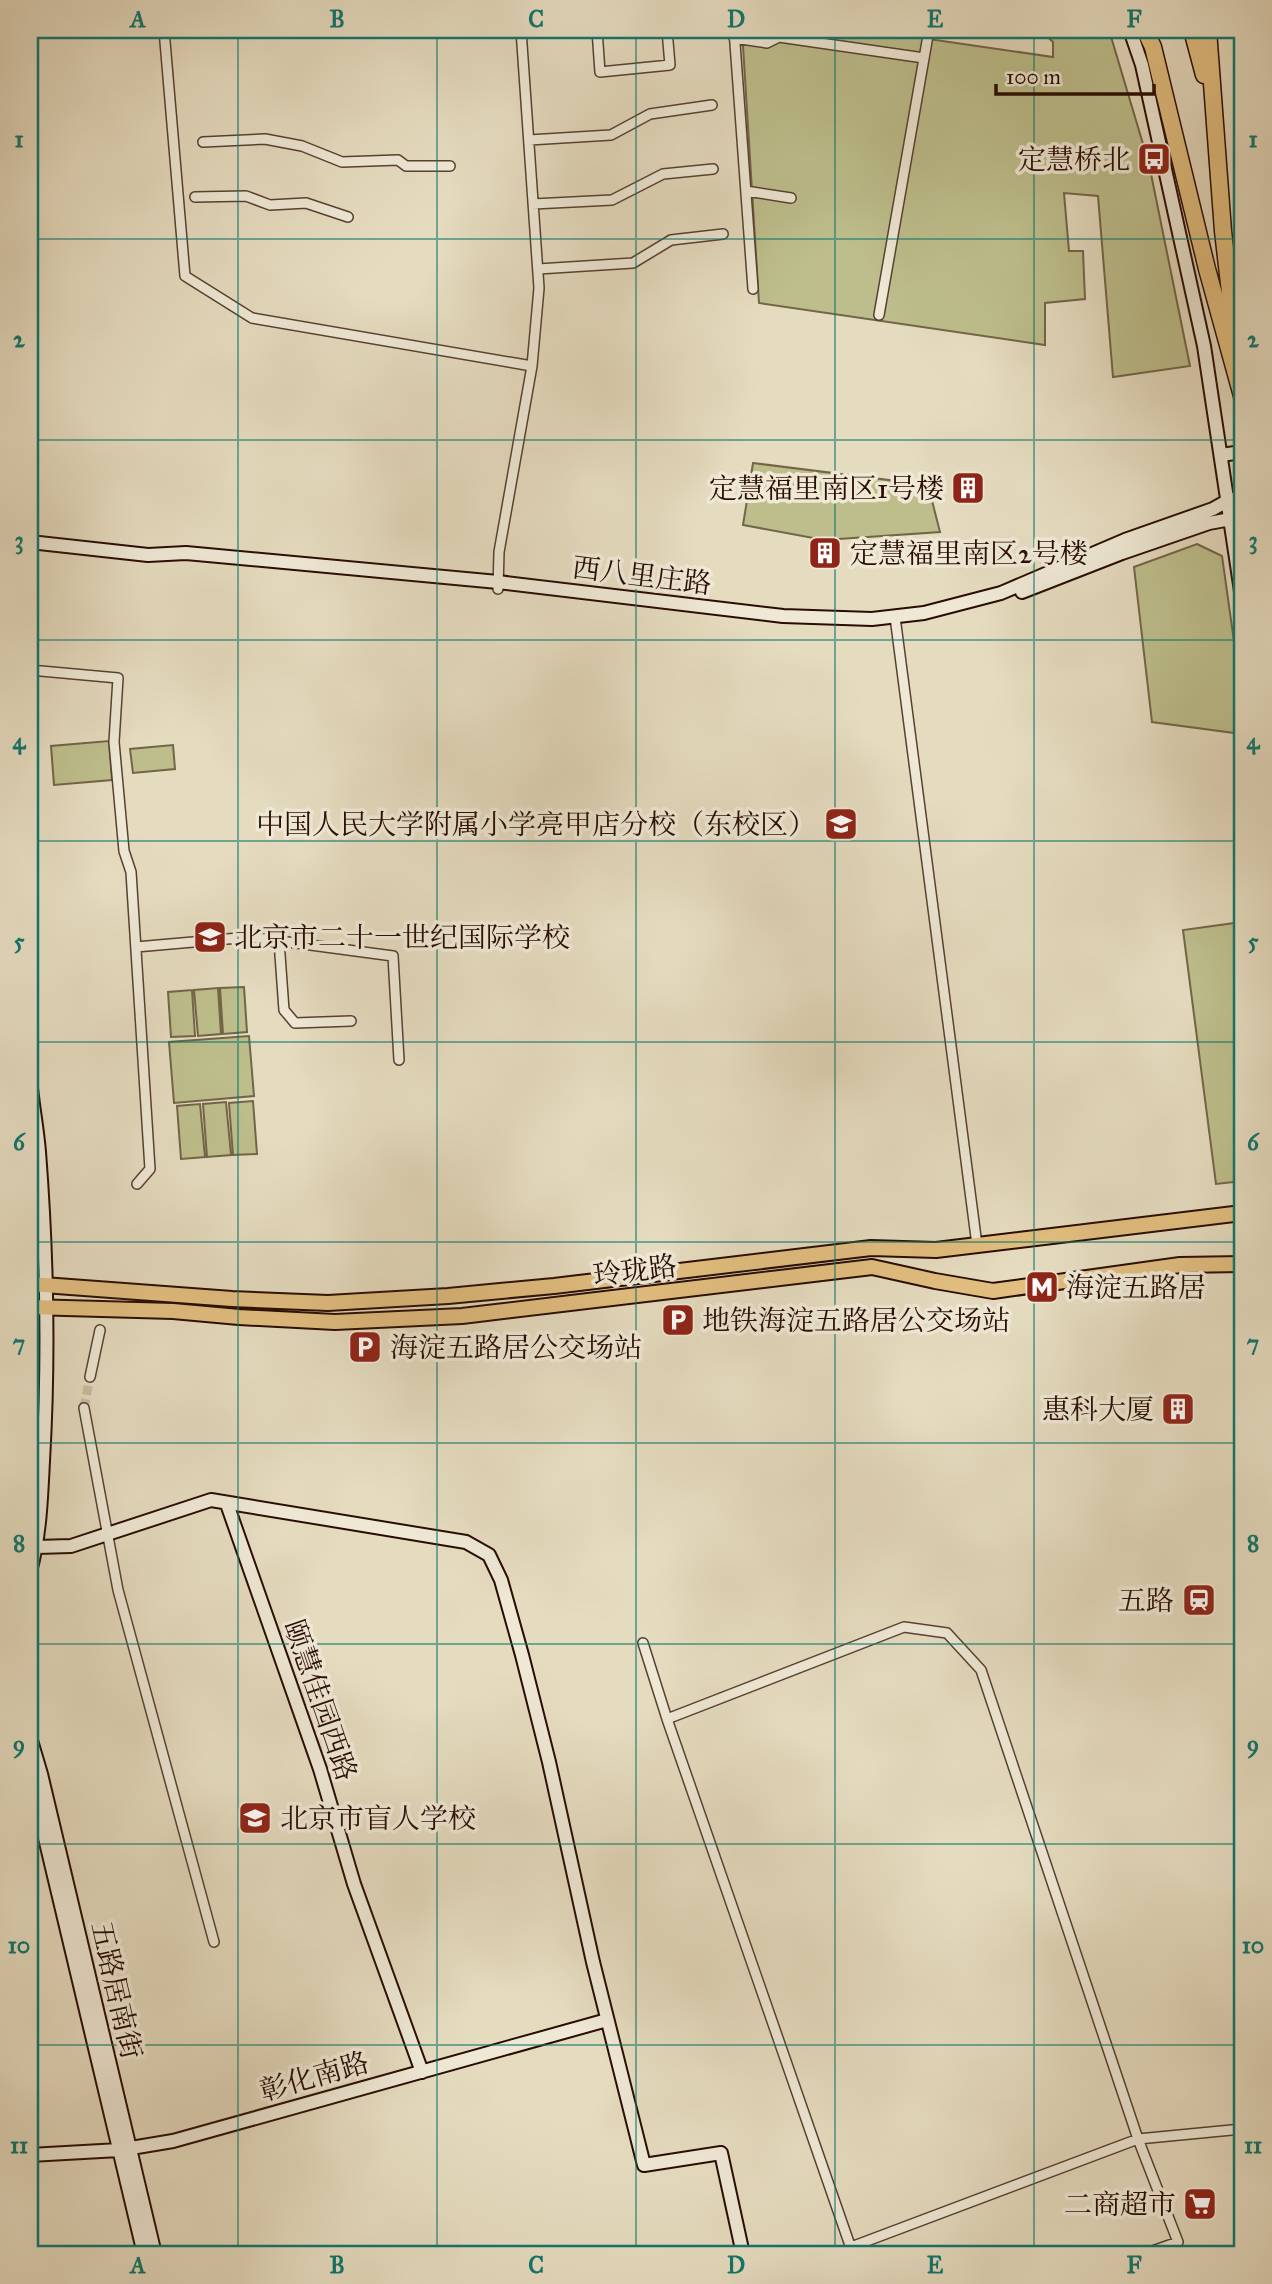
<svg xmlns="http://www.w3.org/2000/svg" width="1272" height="2284" viewBox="0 0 1272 2284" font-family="'IM FELL Great Primer','Noto Serif SC',serif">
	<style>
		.green { fill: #bdbe8c; stroke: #736547; stroke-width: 2 }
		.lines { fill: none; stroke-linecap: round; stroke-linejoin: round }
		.street-tunnel { stroke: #c9bca3; stroke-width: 9; stroke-dasharray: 9 4.5; stroke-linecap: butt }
		.street-casing { stroke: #584031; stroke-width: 12 }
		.secondary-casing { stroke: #290c02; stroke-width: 16 }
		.primary-casing { stroke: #290c02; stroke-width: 18 }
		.highway-casing { stroke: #290c02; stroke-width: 19 }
		.street { stroke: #eee8d5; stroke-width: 9 }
		.secondary { stroke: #eee8d5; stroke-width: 12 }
		.primary { stroke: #e2be80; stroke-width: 14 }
		.highway { stroke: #e2be80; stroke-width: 16 }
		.grid { fill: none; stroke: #0f766e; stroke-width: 2; stroke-opacity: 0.55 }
		.labels { text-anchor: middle; stroke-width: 7; stroke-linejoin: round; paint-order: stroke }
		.poi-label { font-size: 28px; fill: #290c02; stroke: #eee8d5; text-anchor: end }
		.street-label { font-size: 28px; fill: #290c02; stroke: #eee8d5 }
		.neatline { fill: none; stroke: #0f766e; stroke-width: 2.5 }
		.grid-label { font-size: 23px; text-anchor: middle; font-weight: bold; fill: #0f766e }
	</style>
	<rect width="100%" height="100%" fill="#e5dbbf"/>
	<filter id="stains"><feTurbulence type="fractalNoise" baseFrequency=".00286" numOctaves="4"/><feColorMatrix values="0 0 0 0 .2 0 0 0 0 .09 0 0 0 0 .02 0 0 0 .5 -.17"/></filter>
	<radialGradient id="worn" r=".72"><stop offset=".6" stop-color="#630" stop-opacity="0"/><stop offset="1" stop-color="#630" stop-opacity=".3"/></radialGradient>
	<path class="green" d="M 742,30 L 867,30 L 1053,57 L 1053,42 L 1040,30 L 1109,30 L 1149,164 L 1190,366 L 1113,377 L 1098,196 L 1064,193 L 1069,251 L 1083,251 L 1085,299 L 1045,303 L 1045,345 L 759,303 Z
		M 753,463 L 928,485 L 940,532 L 824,540 L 743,525 Z
		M 1197,544 L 1222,556 L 1242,698 L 1242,734 L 1152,722 L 1134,567 Z
		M 109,741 L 112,780 L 54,785 L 51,746 Z
		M 173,745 L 175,769 L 133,773 L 130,749 Z
		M 1242,922 L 1242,1181 L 1216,1184 L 1183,930 Z
		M 244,987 L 247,1032 L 223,1034 L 220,988 Z
		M 218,988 L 221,1034 L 198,1036 L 194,990 Z
		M 192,990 L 195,1036 L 171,1037 L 168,992 Z
		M 249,1036 L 254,1096 L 174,1103 L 169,1042 Z
		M 253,1101 L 257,1154 L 233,1155 L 229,1103 Z
		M 226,1102 L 231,1155 L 207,1157 L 203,1104 Z
		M 200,1104 L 205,1157 L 181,1159 L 177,1106 Z"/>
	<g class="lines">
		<path class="street-tunnel" d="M 84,1408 L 90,1377"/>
		<defs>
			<path id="street" d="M 164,30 L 185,276 L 252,318 L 532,366
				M 597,30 L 600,72 L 670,65 L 667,30
				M 734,30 L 753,289
				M 734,38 L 767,43 L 779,37 L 924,58
				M 529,140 L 611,135 L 650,114 L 712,105
				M 203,142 L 265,139 L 302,146 L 342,162 L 398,160 L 406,166 L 450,166
				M 746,191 L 791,198
				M 195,197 L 246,196 L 270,205 L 306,203 L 348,217
				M 533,204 L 612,200 L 663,174 L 713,169
				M 538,269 L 633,263 L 671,240 L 723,234
				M 879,315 L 929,30
				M 498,589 L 499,552 L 532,366 L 539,288 L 521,30
				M 895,617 L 977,1245
				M 30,670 L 118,678 L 114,742 L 124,851 L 131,872 L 150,1169 L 137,1184
				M 279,941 L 284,1010 L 295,1023 L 351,1021
				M 136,947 L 250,937 L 393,956 L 399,1060
				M 90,1377 L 100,1330
				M 84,1408 L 118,1590 L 214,1942
				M 643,1643 L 667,1719 L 853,2254
				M 667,1719 L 904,1627 L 947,1633 L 981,1670 L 1138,2139 L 1178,2242 L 1144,2254
				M 851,2247 L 1138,2139 L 1242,2129"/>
			<path id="secondary" d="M 1130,30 L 1142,65 L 1204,346 L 1242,598
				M 1221,455 L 1242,452
				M 30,542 L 148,555 L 186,553 L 498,582 L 783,616 L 872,619 L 924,613 L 1001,593 L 1125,540 L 1213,509 L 1229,500 L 1242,498
				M 1022,592 L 1122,553 L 1209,523 L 1242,517
				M 30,1078 C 32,1103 37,1127 39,1152 C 47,1255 49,1358 43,1461 C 41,1499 40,1535 30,1572
				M 227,1504 L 320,1769 L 354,1884 L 422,2072
				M 37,1547 L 71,1546 L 211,1500 L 466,1542 L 489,1555 L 501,1580 L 522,1655 L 549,1762 L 593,1962 L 644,2165 L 721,2153 L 743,2254
				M 30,1737 L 41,1774 L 155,2254
				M 30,1775 L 144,2254
				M 30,2155 L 119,2150 L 173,2141 L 607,2020"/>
			<path id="primary" d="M 30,1284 L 232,1299 L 328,1303 L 448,1296 L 554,1286 L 871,1248 L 936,1250 L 1242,1213
				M 30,1307 L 173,1311 L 239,1317 L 335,1322 L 462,1316 L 872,1267 L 935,1281 L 993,1291 L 1180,1265 L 1242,1264"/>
			<path id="highway" d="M 1145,30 L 1153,47 L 1207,269 L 1242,396
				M 1192,30 L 1204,75
				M 1208,30 L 1223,231 L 1236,345"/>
		</defs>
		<use href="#street" class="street-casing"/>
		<use href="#secondary" class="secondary-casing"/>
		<use href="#primary" class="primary-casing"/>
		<use href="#highway" class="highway-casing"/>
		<use href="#street" class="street"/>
		<use href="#secondary" class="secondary"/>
		<use href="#primary" class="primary"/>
		<use href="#highway" class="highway"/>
	</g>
	<path class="grid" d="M 238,30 L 238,2254M 437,30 L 437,2254M 636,30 L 636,2254M 835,30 L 835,2254M 1034,30 L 1034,2254M 30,239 L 1242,239M 30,440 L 1242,440M 30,640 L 1242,640M 30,841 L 1242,841M 30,1042 L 1242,1042M 30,1242 L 1242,1242M 30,1443 L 1242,1443M 30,1644 L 1242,1644M 30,1844 L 1242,1844M 30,2045 L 1242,2045"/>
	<defs>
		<symbol id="bus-square" viewBox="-11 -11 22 22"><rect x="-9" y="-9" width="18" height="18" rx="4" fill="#8f2418" stroke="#eee8d5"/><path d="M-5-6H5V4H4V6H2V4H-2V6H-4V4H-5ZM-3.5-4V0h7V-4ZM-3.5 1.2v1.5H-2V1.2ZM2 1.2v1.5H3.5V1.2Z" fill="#fff"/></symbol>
		<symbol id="building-square" viewBox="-11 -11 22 22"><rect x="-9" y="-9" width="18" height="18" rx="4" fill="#8f2418" stroke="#eee8d5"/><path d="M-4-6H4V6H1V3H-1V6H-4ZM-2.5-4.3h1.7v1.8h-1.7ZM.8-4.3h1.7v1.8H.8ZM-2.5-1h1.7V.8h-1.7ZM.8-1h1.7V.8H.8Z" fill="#fff"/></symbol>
		<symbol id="school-square" viewBox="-11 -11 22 22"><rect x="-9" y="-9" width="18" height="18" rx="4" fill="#8f2418" stroke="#eee8d5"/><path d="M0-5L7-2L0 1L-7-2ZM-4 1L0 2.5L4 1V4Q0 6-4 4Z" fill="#fff"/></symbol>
		<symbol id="metro-square" viewBox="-11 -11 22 22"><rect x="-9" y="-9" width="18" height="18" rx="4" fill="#8f2418" stroke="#eee8d5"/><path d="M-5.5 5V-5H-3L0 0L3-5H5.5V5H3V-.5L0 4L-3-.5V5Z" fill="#fff"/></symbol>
		<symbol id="parking-square" viewBox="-11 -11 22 22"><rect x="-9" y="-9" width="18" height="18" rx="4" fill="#8f2418" stroke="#eee8d5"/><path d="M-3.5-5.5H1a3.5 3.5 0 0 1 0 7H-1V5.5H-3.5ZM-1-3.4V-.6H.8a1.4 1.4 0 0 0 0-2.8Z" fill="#fff"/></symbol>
		<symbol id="station-square" viewBox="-11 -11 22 22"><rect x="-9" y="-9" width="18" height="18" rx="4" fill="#8f2418" stroke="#eee8d5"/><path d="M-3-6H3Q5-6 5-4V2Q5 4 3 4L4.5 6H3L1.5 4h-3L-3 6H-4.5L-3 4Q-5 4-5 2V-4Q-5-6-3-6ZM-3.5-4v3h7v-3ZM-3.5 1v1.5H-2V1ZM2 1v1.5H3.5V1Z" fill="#fff"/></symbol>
		<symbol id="supermarket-square" viewBox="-11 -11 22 22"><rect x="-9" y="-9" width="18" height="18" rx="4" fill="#8f2418" stroke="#eee8d5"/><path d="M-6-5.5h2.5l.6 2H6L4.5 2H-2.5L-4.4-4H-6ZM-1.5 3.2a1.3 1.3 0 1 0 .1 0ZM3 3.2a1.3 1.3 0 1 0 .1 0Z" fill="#fff"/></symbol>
	</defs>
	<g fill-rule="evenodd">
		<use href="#bus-square" x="1135" y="140" width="38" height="38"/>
		<use href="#building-square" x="949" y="469" width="38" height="38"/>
		<use href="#building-square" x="806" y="534" width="38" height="38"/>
		<use href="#school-square" x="822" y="805" width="38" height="38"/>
		<use href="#school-square" x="191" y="918" width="38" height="38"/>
		<use href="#metro-square" x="1023" y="1268" width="38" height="38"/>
		<use href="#parking-square" x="659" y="1301" width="38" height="38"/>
		<use href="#parking-square" x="346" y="1328" width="38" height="38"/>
		<use href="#building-square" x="1159" y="1390" width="38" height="38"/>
		<use href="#station-square" x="1180" y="1581" width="38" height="38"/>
		<use href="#school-square" x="236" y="1799" width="38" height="38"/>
		<use href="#supermarket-square" x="1181" y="2185" width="38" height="38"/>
	</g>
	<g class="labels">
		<g class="poi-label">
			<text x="1130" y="169">定慧桥北</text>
			<text x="944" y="498">定慧福里南区1号楼</text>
			<text x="850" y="563" text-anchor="start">定慧福里南区2号楼</text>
			<text x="816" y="834">中国人民大学附属小学亮甲店分校（东校区）</text>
			<text x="234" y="947" text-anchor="start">北京市二十一世纪国际学校</text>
			<text x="1066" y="1297" text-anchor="start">海淀五路居</text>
			<text x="702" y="1330" text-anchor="start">地铁海淀五路居公交场站</text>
			<text x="390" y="1357" text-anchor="start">海淀五路居公交场站</text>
			<text x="1154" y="1419">惠科大厦</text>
			<text x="1174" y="1610">五路</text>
			<text x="280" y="1828" text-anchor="start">北京市盲人学校</text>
			<text x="1176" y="2214">二商超市</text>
		</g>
		<g class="street-label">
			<text transform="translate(642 575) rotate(7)" y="10">西八里庄路</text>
			<text transform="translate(635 1270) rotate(-7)" y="10">玲珑路</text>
			<text transform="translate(321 1700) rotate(71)" y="10">颐慧佳园西路</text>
			<text transform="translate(117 1990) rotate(77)" y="10">五路居南街</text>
			<text transform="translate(314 2076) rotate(-16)" y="10">彰化南路</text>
		</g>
	</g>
	<rect width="1272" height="2284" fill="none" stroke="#e5dbbf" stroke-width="77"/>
	<path d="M996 84v10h158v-10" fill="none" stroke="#290c02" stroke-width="3.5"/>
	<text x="1006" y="84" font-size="21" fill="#290c02" stroke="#eee8d5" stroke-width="5" paint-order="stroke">100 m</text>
	<rect x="38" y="38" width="1196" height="2208" class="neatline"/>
	<g class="grid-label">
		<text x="138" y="27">A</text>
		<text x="337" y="27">B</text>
		<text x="536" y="27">C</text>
		<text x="736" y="27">D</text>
		<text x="935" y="27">E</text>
		<text x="1134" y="27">F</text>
		<text x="19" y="147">1</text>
		<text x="1253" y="147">1</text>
		<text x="19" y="347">2</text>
		<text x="1253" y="347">2</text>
		<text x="19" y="548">3</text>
		<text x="1253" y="548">3</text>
		<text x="19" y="749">4</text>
		<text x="1253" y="749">4</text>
		<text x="19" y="949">5</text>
		<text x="1253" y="949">5</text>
		<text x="19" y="1150">6</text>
		<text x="1253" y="1150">6</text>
		<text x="19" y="1351">7</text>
		<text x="1253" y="1351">7</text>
		<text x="19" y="1551">8</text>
		<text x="1253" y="1551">8</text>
		<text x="19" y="1752">9</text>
		<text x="1253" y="1752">9</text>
		<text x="19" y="1953">10</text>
		<text x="1253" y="1953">10</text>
		<text x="19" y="2153">11</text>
		<text x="1253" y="2153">11</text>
		<text x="138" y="2273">A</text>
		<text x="337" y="2273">B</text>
		<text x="536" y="2273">C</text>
		<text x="736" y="2273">D</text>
		<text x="935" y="2273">E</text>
		<text x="1134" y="2273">F</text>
	</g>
	<rect width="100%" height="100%" filter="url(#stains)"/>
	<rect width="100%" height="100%" fill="url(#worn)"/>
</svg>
